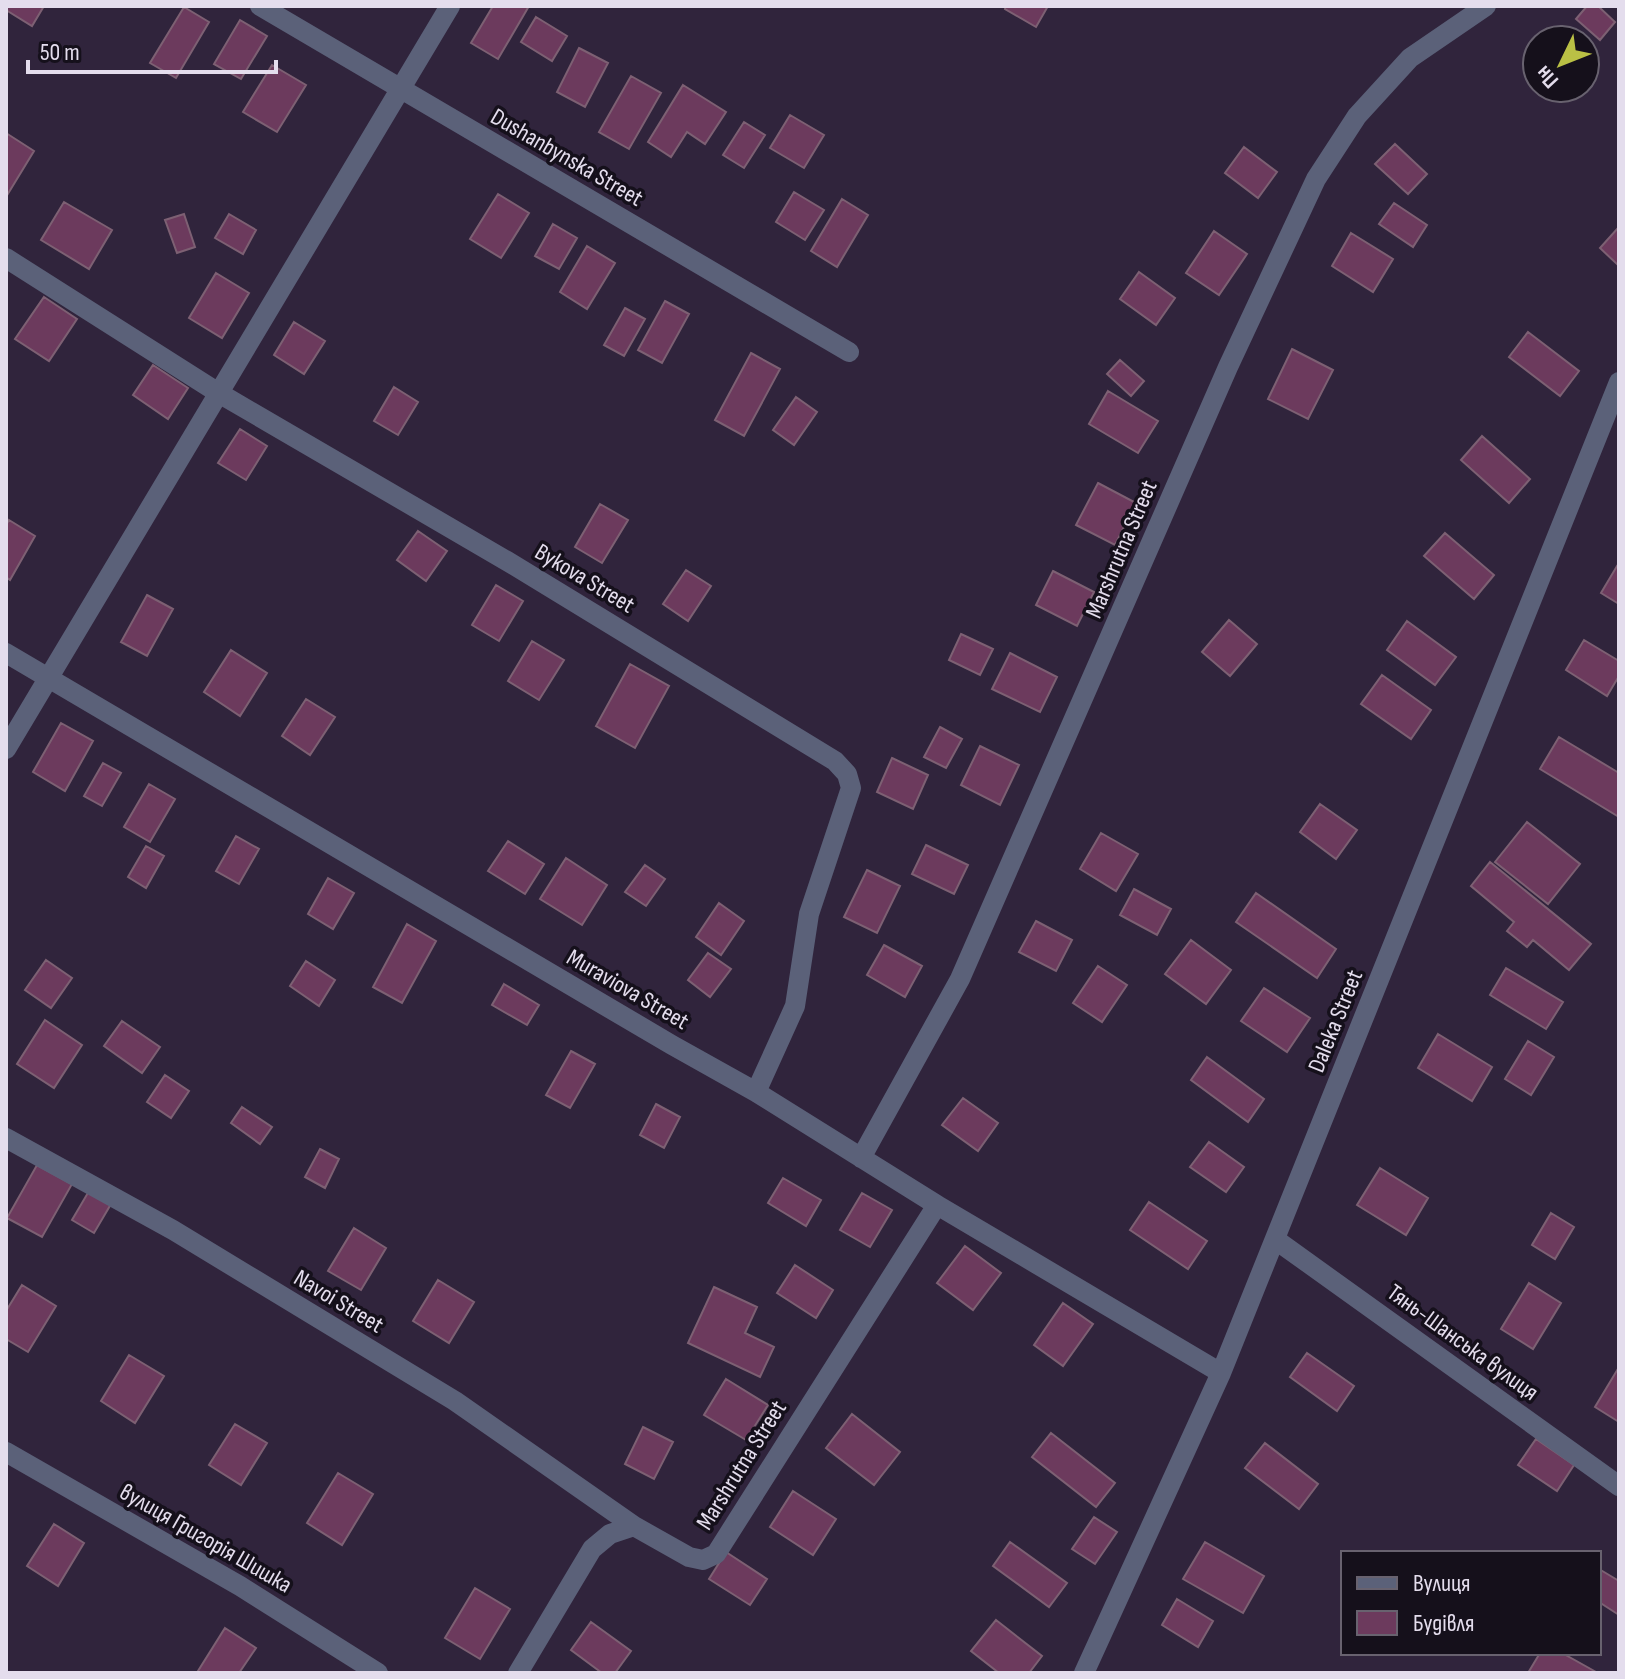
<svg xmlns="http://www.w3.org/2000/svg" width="1625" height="1679" viewBox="0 0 1625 1679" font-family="'Sofia Sans Condensed',sans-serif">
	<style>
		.building { fill: #6c3a5d; stroke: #7d6073; stroke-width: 2 }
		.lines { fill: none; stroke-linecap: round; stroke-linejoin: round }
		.street { stroke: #5b6179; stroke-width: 20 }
		.labels { text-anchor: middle; stroke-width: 7; stroke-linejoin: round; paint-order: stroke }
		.street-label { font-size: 24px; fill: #e4dded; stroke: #15101b }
	</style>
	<rect width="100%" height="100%" fill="#30243c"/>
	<path class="building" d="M 6,6 L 44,6 L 32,26 L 6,10 Z
		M 493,6 L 529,6 L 498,59 L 471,43 Z
		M 1006,6 L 1048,6 L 1036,27 L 1005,9 Z
		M 1587,6 L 1598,6 L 1615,22 L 1600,40 L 1576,19 Z
		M 184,7 L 209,22 L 176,78 L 150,63 Z
		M 536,17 L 567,36 L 552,61 L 521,42 Z
		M 240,20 L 267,36 L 241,79 L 214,64 Z
		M 579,48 L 608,63 L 585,107 L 557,92 Z
		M 272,65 L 306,85 L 277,132 L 243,112 Z
		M 631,76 L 661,93 L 629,149 L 599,132 Z
		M 683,85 L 726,112 L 705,144 L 687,132 L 671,157 L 648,142 Z
		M 790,115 L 824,135 L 804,168 L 770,148 Z
		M 744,122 L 765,135 L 744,168 L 723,155 Z
		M 6,133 L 34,151 L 6,197 Z
		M 1395,144 L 1427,174 L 1408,194 L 1375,164 Z
		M 1244,147 L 1277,172 L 1258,198 L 1225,173 Z
		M 794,192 L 824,210 L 805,240 L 776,222 Z
		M 498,194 L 529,213 L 501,258 L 470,239 Z
		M 842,199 L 868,215 L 837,267 L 811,251 Z
		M 64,202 L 112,230 L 89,269 L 41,240 Z
		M 1394,203 L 1427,225 L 1413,247 L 1379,224 Z
		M 184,214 L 195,247 L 177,253 L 165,220 Z
		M 229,214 L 256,230 L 243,254 L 215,238 Z
		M 553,224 L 577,238 L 559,269 L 535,256 Z
		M 1618,228 L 1619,229 L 1619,266 L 1600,248 Z
		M 1214,231 L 1247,254 L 1219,295 L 1186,273 Z
		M 1351,233 L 1393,259 L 1373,292 L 1332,266 Z
		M 587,246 L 615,263 L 587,309 L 560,292 Z
		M 1139,272 L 1175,298 L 1156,325 L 1120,299 Z
		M 216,273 L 249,293 L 222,338 L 189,318 Z
		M 44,297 L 77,319 L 49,361 L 15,339 Z
		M 665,301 L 689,314 L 662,363 L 638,350 Z
		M 625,308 L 645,319 L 624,356 L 604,345 Z
		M 294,322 L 325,341 L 304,374 L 274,355 Z
		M 1528,332 L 1579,371 L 1560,396 L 1509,357 Z
		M 1292,349 L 1333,370 L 1308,419 L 1268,399 Z
		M 751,353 L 780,369 L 744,436 L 715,420 Z
		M 1120,360 L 1144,381 L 1131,396 L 1107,374 Z
		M 153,365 L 188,388 L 168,419 L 133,395 Z
		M 394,387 L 418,402 L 398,435 L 374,421 Z
		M 1108,391 L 1158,421 L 1138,453 L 1089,424 Z
		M 796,397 L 817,412 L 794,445 L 773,430 Z
		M 240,429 L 267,446 L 246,480 L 218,463 Z
		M 1482,436 L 1530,479 L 1509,503 L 1461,460 Z
		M 1098,483 L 1136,503 L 1115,545 L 1076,525 Z
		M 600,504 L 628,520 L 602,563 L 575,547 Z
		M 9,520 L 35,536 L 10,580 L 6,577 L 6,525 Z
		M 418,531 L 447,551 L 426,581 L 397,560 Z
		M 1445,533 L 1494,575 L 1474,599 L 1424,556 Z
		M 1617,566 L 1619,568 L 1619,604 L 1601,593 Z
		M 686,570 L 711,586 L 688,621 L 663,604 Z
		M 1053,571 L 1094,592 L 1077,626 L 1036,605 Z
		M 496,585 L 523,601 L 499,641 L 472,625 Z
		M 147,595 L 173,609 L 147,656 L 121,642 Z
		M 1229,620 L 1257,644 L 1230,676 L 1202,652 Z
		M 1407,621 L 1456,657 L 1435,685 L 1387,650 Z
		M 961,634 L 993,649 L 980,675 L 949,660 Z
		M 1584,640 L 1619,661 L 1619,676 L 1607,696 L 1566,670 Z
		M 532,641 L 564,660 L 539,700 L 508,681 Z
		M 231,650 L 267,673 L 240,716 L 204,692 Z
		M 1010,653 L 1057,677 L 1040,712 L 992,689 Z
		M 630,664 L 669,686 L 635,748 L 596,726 Z
		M 1382,675 L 1431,710 L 1411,739 L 1361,704 Z
		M 306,699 L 335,717 L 310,755 L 282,736 Z
		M 61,723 L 93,741 L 65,791 L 33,772 Z
		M 940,727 L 962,739 L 946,768 L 924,757 Z
		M 1559,737 L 1619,773 L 1619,817 L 1540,769 Z
		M 980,746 L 1019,765 L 1000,805 L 961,785 Z
		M 892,758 L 928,775 L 913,809 L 877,792 Z
		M 103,763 L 121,773 L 102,806 L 84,796 Z
		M 149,784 L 175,799 L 150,842 L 124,827 Z
		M 1320,804 L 1357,830 L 1336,859 L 1300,832 Z
		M 1527,822 L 1580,864 L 1548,904 L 1495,862 Z
		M 1101,833 L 1138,854 L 1116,891 L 1080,869 Z
		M 236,836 L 259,849 L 239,884 L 216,871 Z
		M 508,841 L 544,864 L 525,894 L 488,871 Z
		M 926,845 L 968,865 L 954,894 L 912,874 Z
		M 146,846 L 164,856 L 146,888 L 128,877 Z
		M 566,858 L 607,885 L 582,925 L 540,899 Z
		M 1490,862 L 1591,944 L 1569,970 L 1533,940 L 1527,947 L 1507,931 L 1514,922 L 1471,886 Z
		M 645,865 L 665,879 L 646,906 L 625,892 Z
		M 867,870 L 900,886 L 877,933 L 844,917 Z
		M 328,878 L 354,893 L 333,929 L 308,914 Z
		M 1134,889 L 1171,909 L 1157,935 L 1120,915 Z
		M 1256,893 L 1336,949 L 1317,978 L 1236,922 Z
		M 719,903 L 744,921 L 721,955 L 696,937 Z
		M 1036,921 L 1072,940 L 1056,971 L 1019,952 Z
		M 407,924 L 436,941 L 402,1003 L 373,987 Z
		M 1191,940 L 1231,970 L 1206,1004 L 1165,974 Z
		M 884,945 L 922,966 L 905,997 L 867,975 Z
		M 708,953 L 731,969 L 710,997 L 688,980 Z
		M 46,960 L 72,978 L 51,1008 L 25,990 Z
		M 306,961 L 335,980 L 319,1006 L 290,986 Z
		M 1098,966 L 1127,985 L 1102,1022 L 1073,1003 Z
		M 1506,968 L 1563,1002 L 1546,1029 L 1490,995 Z
		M 504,984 L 539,1005 L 527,1025 L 492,1005 Z
		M 1264,988 L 1310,1018 L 1287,1052 L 1241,1021 Z
		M 45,1020 L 82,1045 L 54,1088 L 17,1064 Z
		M 122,1021 L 160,1047 L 142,1073 L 104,1046 Z
		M 1438,1034 L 1492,1067 L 1472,1101 L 1418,1068 Z
		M 1528,1041 L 1554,1057 L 1531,1095 L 1505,1079 Z
		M 571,1051 L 595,1064 L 570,1108 L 546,1095 Z
		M 1207,1057 L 1264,1099 L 1248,1122 L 1191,1080 Z
		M 165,1075 L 189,1091 L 171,1118 L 147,1102 Z
		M 963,1098 L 998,1123 L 978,1151 L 942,1125 Z
		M 656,1104 L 680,1117 L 664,1148 L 640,1135 Z
		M 242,1107 L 272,1127 L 260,1144 L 231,1123 Z
		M 1209,1142 L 1244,1167 L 1226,1192 L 1190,1167 Z
		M 320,1149 L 339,1159 L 325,1188 L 305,1177 Z
		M 37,1165 L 72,1184 L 42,1237 L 7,1218 Z
		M 1380,1168 L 1428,1198 L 1406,1235 L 1357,1205 Z
		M 783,1178 L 821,1200 L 806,1226 L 768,1203 Z
		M 89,1191 L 111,1204 L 94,1233 L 72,1220 Z
		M 862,1193 L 892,1210 L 870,1247 L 840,1230 Z
		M 1149,1202 L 1207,1241 L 1188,1269 L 1130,1230 Z
		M 1551,1213 L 1574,1227 L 1555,1259 L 1532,1245 Z
		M 354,1228 L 386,1248 L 361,1290 L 328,1271 Z
		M 965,1246 L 1001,1273 L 973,1310 L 937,1283 Z
		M 795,1265 L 833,1290 L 816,1318 L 777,1293 Z
		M 438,1280 L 474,1302 L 449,1343 L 413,1321 Z
		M 1529,1283 L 1561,1303 L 1533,1349 L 1501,1329 Z
		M 22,1285 L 56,1306 L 28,1352 L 6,1339 L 6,1311 Z
		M 714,1287 L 757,1307 L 745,1333 L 774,1347 L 760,1377 L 688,1343 Z
		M 1063,1303 L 1093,1324 L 1063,1366 L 1034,1345 Z
		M 1307,1353 L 1354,1386 L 1337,1411 L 1290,1377 Z
		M 129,1355 L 164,1376 L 135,1423 L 101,1401 Z
		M 1619,1367 L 1619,1422 L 1595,1407 Z
		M 726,1379 L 768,1405 L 746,1440 L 704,1415 Z
		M 852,1414 L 900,1452 L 874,1485 L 826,1448 Z
		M 235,1424 L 267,1443 L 241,1485 L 209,1465 Z
		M 643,1427 L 673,1442 L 654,1479 L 625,1464 Z
		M 1051,1433 L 1115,1483 L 1096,1507 L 1032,1457 Z
		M 1536,1439 L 1574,1465 L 1557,1491 L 1518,1465 Z
		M 1265,1443 L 1318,1484 L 1299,1509 L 1245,1468 Z
		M 338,1473 L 373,1494 L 342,1545 L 307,1523 Z
		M 793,1491 L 836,1519 L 813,1555 L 770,1527 Z
		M 1094,1517 L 1117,1532 L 1095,1564 L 1072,1549 Z
		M 54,1524 L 84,1543 L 58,1586 L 27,1566 Z
		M 1010,1542 L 1067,1583 L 1049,1607 L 993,1566 Z
		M 1205,1542 L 1264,1576 L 1243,1613 L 1183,1579 Z
		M 726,1552 L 767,1579 L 750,1605 L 709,1579 Z
		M 1599,1569 L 1619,1581 L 1619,1615 L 1599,1602 Z
		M 475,1588 L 510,1609 L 480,1659 L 445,1638 Z
		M 1177,1599 L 1213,1621 L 1198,1647 L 1162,1625 Z
		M 996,1620 L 1042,1656 L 1029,1673 L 999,1673 L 971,1651 Z
		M 591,1622 L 631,1651 L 615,1673 L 602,1673 L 571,1650 Z
		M 225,1628 L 256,1648 L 239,1673 L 201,1673 L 198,1671 Z
		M 1540,1653 L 1562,1653 L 1596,1672 L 1528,1673 Z"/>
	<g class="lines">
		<path class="street" d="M 260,6 L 849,352
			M 6,258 L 217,392 L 507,561 L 835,761 L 847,774 L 851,788 L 809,914 L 795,1006 L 756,1092
			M 6,653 L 672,1045 L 756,1092 L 937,1205 L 1221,1373
			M 6,749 L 450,6
			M 6,1138 L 173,1230 L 455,1401 L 634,1526
			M 861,1158 L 960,979 L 1228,367 L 1316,179 L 1357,116 L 1410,58 L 1486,6
			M 1276,1240 L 1619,1486
			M 6,1452 L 240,1586 L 378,1673
			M 518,1673 L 592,1549 L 610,1534 L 634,1526 L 689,1557 L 703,1560 L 716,1554 L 937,1205
			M 1084,1673 L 1221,1373 L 1619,382"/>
	</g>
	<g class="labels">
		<g class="street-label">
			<text transform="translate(567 157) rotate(30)" y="8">Dushanbynska Street</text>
			<text transform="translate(1121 549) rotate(-67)" y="8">Marshrutna Street</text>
			<text transform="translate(585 578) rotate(31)" y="8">Bykova Street</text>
			<text transform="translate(628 989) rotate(30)" y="8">Muraviova Street</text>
			<text transform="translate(1335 1021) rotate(-68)" y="8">Daleka Street</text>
			<text transform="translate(339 1301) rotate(31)" y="8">Navoi Street</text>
			<text transform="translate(1463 1342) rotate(36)" y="8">Тянь-Шанська вулиця</text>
			<text transform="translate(741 1465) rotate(-58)" y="8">Marshrutna Street</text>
			<text transform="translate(206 1538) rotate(30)" y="8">вулиця Григорія Шишка</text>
		</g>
	</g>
	<rect width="1625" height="1679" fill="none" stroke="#e4dded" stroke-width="16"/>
	<rect x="1341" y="1551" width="260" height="104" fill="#15101b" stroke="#68626f" stroke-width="2"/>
	<rect x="1357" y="1577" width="40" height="12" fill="#5b6179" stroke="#68626f" stroke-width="2"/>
	<text x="1413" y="1591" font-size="24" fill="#e4dded">Вулиця</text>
	<rect x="1357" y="1611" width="40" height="24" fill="#6c3a5d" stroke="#68626f" stroke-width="2"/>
	<text x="1413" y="1631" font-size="24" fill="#e4dded">Будівля</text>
	<g transform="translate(1561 64) rotate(227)"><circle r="38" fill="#15101b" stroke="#68626f" stroke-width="2"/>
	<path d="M0-6L14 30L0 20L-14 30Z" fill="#bac045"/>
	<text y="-12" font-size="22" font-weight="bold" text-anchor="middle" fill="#e4dded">Пн</text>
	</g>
	<path d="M28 60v12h248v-12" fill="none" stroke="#e4dded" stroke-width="4"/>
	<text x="40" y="60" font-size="24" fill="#e4dded" stroke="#15101b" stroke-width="6" paint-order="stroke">50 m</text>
</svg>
